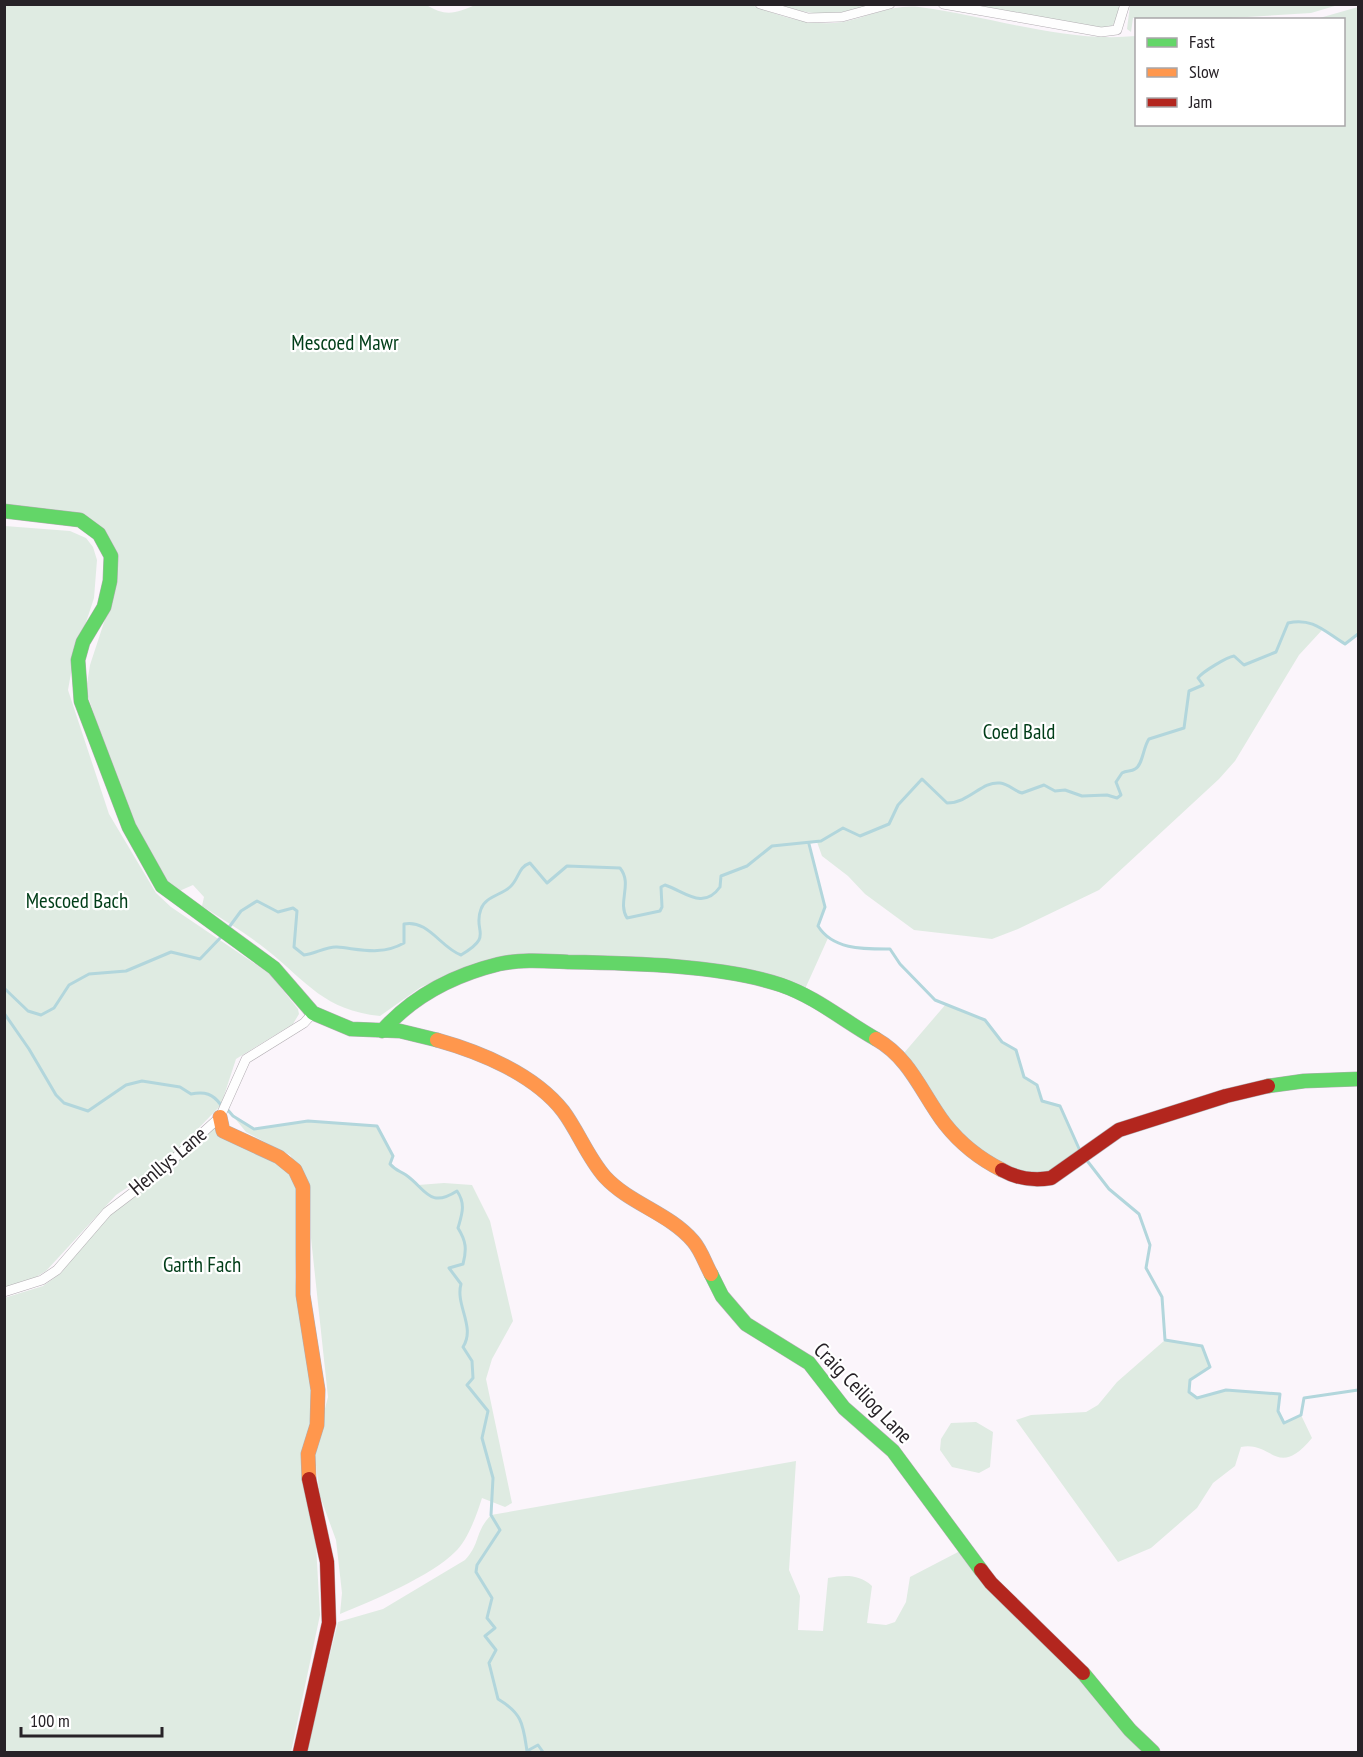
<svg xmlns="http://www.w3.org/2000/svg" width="1363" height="1757" viewBox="0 0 1363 1757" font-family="'PT Sans Narrow',sans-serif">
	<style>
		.green { fill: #dfebe2 }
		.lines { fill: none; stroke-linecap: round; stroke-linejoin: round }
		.stream { stroke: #b2d6dc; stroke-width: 3 }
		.street-casing { stroke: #b2aeb2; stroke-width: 10 }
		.fast-casing { stroke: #b2aeb2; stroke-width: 15 }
		.slow-casing { stroke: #b2aeb2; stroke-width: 15 }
		.jam-casing { stroke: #b2aeb2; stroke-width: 15 }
		.street { stroke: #fefefe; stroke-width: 9 }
		.fast { stroke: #63d668; stroke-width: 14 }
		.slow { stroke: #ff974d; stroke-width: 14 }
		.jam { stroke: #b3261e; stroke-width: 14 }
		.labels { text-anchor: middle; stroke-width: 4.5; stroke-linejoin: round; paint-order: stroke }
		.park-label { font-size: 21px; fill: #003d18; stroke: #fff }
		.street-label { font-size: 21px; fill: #272227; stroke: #fff }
	</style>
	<rect width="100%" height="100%" fill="#fbf5fb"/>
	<path class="green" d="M 425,4 C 447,18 455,13 478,4 L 749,4 C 779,16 810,27 843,22 C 868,17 893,4 919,7 C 991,16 1063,43 1136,36 L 1136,124 L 1344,124 L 1344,20 L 1316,19 L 1358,7 L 1358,634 L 1345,644 L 1323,629 L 1299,655 L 1235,761 L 1219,779 L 1099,890 L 1018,929 L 992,939 L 914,930 L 865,894 L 848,876 L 822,856 L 817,842 L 809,844 L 825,907 L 818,926 L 828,938 L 805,989 L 572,955 L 453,974 L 421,987 L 380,1016 C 324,1010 308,983 267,950 C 247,934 224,920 202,906 L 204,897 L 193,885 L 177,892 L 168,886 L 126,812 L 86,690 L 90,665 L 109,607 L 114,565 L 100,529 L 5,508 L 5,5 Z
		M 778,5 L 872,5 C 831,16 819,17 778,5 Z
		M 967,5 L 1121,5 L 1116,21 L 1111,27 L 1097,29 Z
		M 1130,5 L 1130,4 L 1338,5 L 1311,13 L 1198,20 L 1133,18 L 1131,32 L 1127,29 Z
		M 5,526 L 70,531 L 86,538 L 93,547 L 97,560 L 94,598 L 73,662 L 68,690 L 109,814 L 156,893 L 171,907 L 270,974 L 298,1009 L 299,1014 L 293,1024 L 236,1059 L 221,1105 L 166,1162 L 116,1195 L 46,1271 L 31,1280 L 5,1288 Z
		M 946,1004 L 985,1020 L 1002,1042 L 1016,1050 L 1024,1077 L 1037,1085 L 1042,1101 L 1060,1106 L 1079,1150 L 1046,1175 L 1027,1179 L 973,1145 L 947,1121 L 904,1053 Z
		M 233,1116 L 254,1129 L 308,1121 L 377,1126 L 393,1156 L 391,1165 L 418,1185 L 444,1183 L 472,1185 L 490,1221 L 513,1321 L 492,1359 L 486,1379 L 512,1503 L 505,1507 L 482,1498 C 477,1514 468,1540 455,1552 C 433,1575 370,1602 340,1614 L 342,1593 L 336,1540 L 320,1496 L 314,1450 L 328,1397 L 311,1238 L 310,1186 L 290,1155 L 246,1132 Z
		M 215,1126 L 220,1136 L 274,1160 L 291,1174 L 299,1190 L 295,1277 L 301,1328 L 313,1380 L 315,1527 L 320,1615 L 291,1752 L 5,1752 L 4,1298 L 43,1286 L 61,1273 L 104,1219 L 163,1177 L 191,1146 Z
		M 1165,1340 L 1202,1346 L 1210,1367 L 1190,1380 L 1189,1392 L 1197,1398 L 1226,1390 L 1280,1394 L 1278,1411 L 1283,1422 L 1301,1415 L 1312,1438 C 1277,1480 1273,1441 1241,1447 L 1235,1466 L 1213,1483 L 1197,1508 L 1151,1548 L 1118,1562 L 1016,1420 L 1031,1415 L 1086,1412 L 1098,1405 L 1117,1382 Z
		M 976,1422 L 993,1432 L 990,1467 L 979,1473 L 952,1467 L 940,1450 L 941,1439 L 951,1423 Z
		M 796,1461 L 789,1570 L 800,1596 L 798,1630 L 823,1631 L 828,1578 C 845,1575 859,1574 872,1586 L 867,1623 L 886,1625 L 895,1622 L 906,1602 L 910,1577 L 960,1551 L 1016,1618 L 1093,1689 L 1145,1752 L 306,1752 L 338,1622 L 383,1609 L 465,1560 C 481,1543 474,1533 491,1515 Z"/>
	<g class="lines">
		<path class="stream" d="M 809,844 L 825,907 L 818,926 C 833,950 864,949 890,949 L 900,964 L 935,1000 L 985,1020 L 1002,1042 L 1016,1050 L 1024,1077 L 1037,1085 L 1042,1101 L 1060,1106 L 1081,1153
			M 227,930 L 241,911 L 257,901 L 278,912 L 293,908 L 297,911 L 294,947 L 304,955 C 315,954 327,946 337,947 C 360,949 381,956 404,943 L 404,924 C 428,919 441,948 461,955 C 495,935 472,932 481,909 C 485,897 501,895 510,887 C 519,879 518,867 530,863 L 547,883 L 567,866 L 620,868 C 633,884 617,902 627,918 L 660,911 L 662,907 L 661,887 L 665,885 C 684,891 703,911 720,887 L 721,876 L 747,866 L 772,846 L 821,841 L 843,828 L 860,836 L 889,824 L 898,805 L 922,779 L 947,803 C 969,803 982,781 1000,783 C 1009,784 1014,791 1022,793 L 1044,785 L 1055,791 L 1065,790 L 1082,796 L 1107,795 L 1117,798 L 1121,795 L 1116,782 L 1122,773 C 1127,770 1131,772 1135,769 C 1143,765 1143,747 1149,739 L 1184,728 L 1189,691 L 1203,685 L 1198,678 C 1202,672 1227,657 1234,656 L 1244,665 L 1276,652 L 1288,623 C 1313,617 1325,632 1345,644 L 1358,634
			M 4,988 L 28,1011 L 41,1015 L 54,1008 L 69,985 L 89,974 L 126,971 L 171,952 L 200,959 L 223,935
			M 4,1013 L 29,1049 L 56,1095 L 64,1103 L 88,1111 L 126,1085 L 142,1081 L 180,1087 L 191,1094 C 205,1091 213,1094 221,1105
			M 227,1109 L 233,1116 L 254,1129 L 308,1121 L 377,1126 L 393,1156 L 390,1164 C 395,1170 400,1171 406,1175 C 426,1189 429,1209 457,1191 C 466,1204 462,1214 458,1228 C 466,1241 467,1249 463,1264 L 449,1268 L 461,1284 C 455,1305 476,1327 463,1347 L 472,1361 L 473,1378 L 467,1385 L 488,1411 L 482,1438 L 493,1478 L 491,1515 L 500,1530 L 477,1565 L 476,1572 L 492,1598 L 487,1618 L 495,1628 L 485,1636 L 496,1650 L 489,1663 L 498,1699 C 523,1714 523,1725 527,1751 L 538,1745 L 543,1752
			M 1085,1158 L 1109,1189 L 1139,1214 L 1150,1245 L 1146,1268 L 1162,1297 L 1165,1340 L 1202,1346 L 1210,1367 L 1190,1380 L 1189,1392 L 1197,1398 L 1226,1390 L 1280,1394 L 1278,1411 L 1284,1423 L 1301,1415 L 1304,1398 L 1358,1390"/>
		<defs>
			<path id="street" d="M 760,4 L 808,18 L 842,17 L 890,4
				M 943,4 L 1101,32 L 1117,30 L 1125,4
				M 4,1292 L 42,1280 L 57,1270 L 107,1212 L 157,1174 L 220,1117 L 246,1059 L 304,1023 L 313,1013"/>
			<path id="fast" d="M 4,511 L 80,520 L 99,534 L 111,556 L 110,581 L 104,607 L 83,642 L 78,660 L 81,701 L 129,827 L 162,886 L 274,968 L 313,1013 L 351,1029 L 400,1031 L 437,1040
				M 382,1031 C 413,996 454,975 499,964 C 522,959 545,961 568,962 C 630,963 722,965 781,985 C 816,997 844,1021 876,1039
				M 1268,1086 L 1304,1081 L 1358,1079
				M 711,1274 L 722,1296 L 746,1324 L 809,1363 L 844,1408 L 893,1451 L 981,1570
				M 1083,1673 L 1130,1730 L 1153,1752"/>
			<path id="slow" d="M 876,1039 C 911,1059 922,1094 945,1124 C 960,1143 980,1159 1002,1170
				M 437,1040 C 480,1052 534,1074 563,1111 C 578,1131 588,1158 605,1177 C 630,1204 669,1213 693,1241 C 701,1250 705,1263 711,1274
				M 220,1117 L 223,1131 L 279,1157 L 295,1170 L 303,1187 L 303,1295 L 318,1390 L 317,1425 L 308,1454 L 309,1479"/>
			<path id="jam" d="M 1002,1170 C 1018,1179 1033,1181 1051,1178 L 1119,1130 L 1226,1096 L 1268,1086
				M 981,1570 L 991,1583 L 1083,1673
				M 300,1752 L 329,1623 L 327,1562 L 309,1479"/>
		</defs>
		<use href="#street" class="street-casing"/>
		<use href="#fast" class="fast-casing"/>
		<use href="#slow" class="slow-casing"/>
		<use href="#jam" class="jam-casing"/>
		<use href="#street" class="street"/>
		<use href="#fast" class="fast"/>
		<use href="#slow" class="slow"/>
		<use href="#jam" class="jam"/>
	</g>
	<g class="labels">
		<g class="park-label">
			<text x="345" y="350">Mescoed Mawr</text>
			<text x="1019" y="739">Coed Bald</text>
			<text x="77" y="908">Mescoed Bach</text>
			<text x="202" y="1272">Garth Fach</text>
		</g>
		<g class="street-label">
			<text transform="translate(168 1161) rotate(-40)" y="7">Henllys Lane</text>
			<text transform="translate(863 1393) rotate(46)" y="7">Craig Ceiliog Lane</text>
		</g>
	</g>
	<rect width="1363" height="1757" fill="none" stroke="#272227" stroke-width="12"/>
	<rect x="1135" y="18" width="210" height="108" fill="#ffffff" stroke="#a9a7a9" stroke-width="1.5"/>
	<rect x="1147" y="38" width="30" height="9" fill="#63d668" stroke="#a9a7a9" stroke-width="1.5"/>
	<text x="1189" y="48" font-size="18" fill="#272227">Fast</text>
	<rect x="1147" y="68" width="30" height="9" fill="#ff974d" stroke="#a9a7a9" stroke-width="1.5"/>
	<text x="1189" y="78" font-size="18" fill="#272227">Slow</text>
	<rect x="1147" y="98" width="30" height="9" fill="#b3261e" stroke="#a9a7a9" stroke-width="1.5"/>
	<text x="1189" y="108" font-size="18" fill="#272227">Jam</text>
	<path d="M21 1727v9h141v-9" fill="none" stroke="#272227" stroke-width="3"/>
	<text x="30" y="1727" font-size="18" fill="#272227" stroke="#ffffff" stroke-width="4.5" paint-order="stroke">100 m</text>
</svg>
